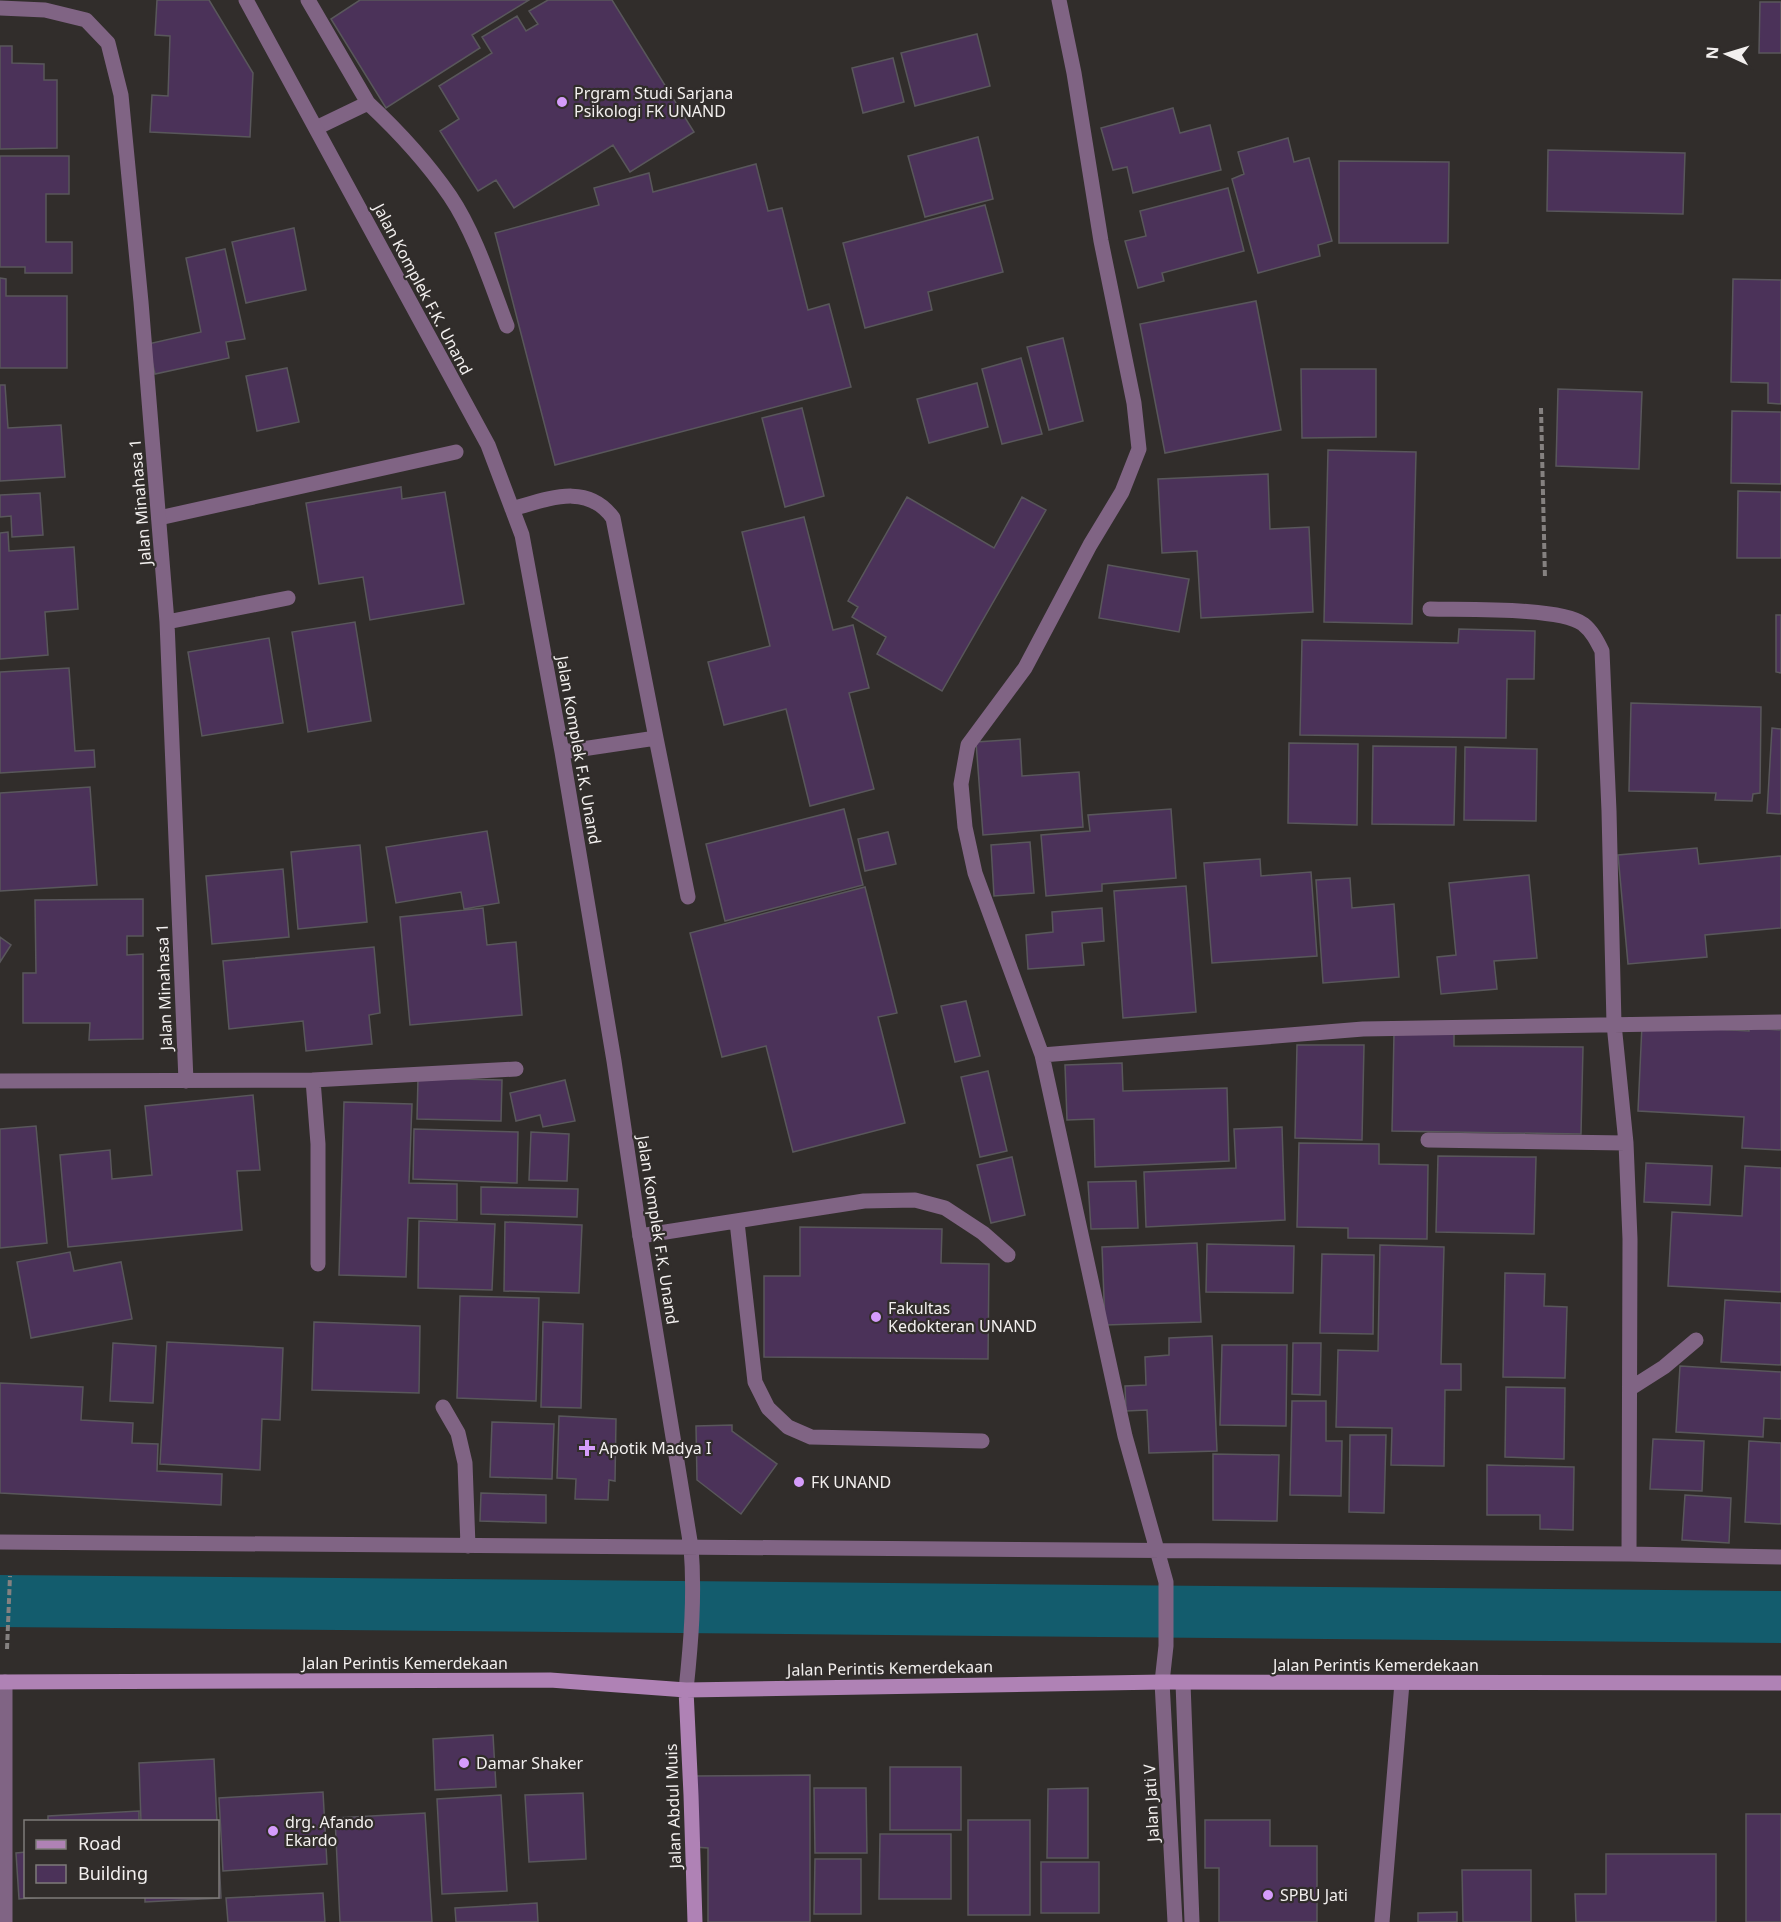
<svg xmlns="http://www.w3.org/2000/svg" width="1781" height="1922" viewBox="0 0 1781 1922" font-family="'Noto Sans',sans-serif">
	<style>
		.lines { fill: none; stroke-linecap: round; stroke-linejoin: round }
		.canal { stroke: #135c6d; stroke-width: 52 }
		.building { fill: #4b3259; stroke: #59575b; stroke-width: 1.5 }
		.path { stroke: #858180; stroke-width: 4; stroke-dasharray: 6 3; stroke-linecap: butt }
		.lane { stroke: #806484; stroke-width: 15 }
		.street { stroke: #806484; stroke-width: 15 }
		.secondary { stroke: #af82b5; stroke-width: 15 }
		.poi-dot { fill: #d59cfb; stroke: #312d2b; stroke-width: 2 }
		.labels { text-anchor: middle; stroke-width: 4.5; stroke-linejoin: round; paint-order: stroke }
		.poi-label { font-size: 16px; fill: #f2efee; stroke: #312d2b; text-anchor: start }
		.street-label { font-size: 16px; fill: #f2efee; stroke: #312d2b }
	</style>
	<rect width="100%" height="100%" fill="#312d2b"/>
	<g class="lines">
		<path class="canal" d="M 0,1601 L 1781,1617"/>
	</g>
	<path class="building" d="M 157,0 L 209,0 L 253,73 L 250,137 L 150,132 L 152,95 L 168,96 L 170,36 L 155,35 Z
		M 360,0 L 529,0 L 472,35 L 480,48 L 386,108 L 331,19 Z
		M 548,0 L 612,0 L 694,132 L 630,172 L 613,145 L 514,208 L 496,180 L 478,191 L 440,131 L 459,119 L 439,86 L 492,53 L 482,37 L 517,16 L 526,31 L 538,24 L 529,11 Z
		M 1760,2 L 1781,2 L 1781,53 L 1759,53 Z
		M 977,34 L 990,86 L 915,106 L 901,53 Z
		M 0,46 L 12,46 L 12,63 L 44,64 L 44,80 L 57,80 L 57,148 L 0,149 Z
		M 893,58 L 904,102 L 863,113 L 852,68 Z
		M 1173,108 L 1180,133 L 1210,125 L 1221,170 L 1133,193 L 1127,167 L 1113,170 L 1101,128 Z
		M 978,137 L 993,199 L 925,217 L 908,156 Z
		M 1288,138 L 1294,162 L 1309,158 L 1332,241 L 1318,245 L 1320,256 L 1258,273 L 1232,179 L 1244,174 L 1238,152 Z
		M 1548,150 L 1685,153 L 1683,214 L 1547,211 Z
		M 0,156 L 69,156 L 69,194 L 46,194 L 46,242 L 72,242 L 72,273 L 25,273 L 25,267 L 0,267 Z
		M 1339,161 L 1449,162 L 1448,243 L 1339,243 Z
		M 756,164 L 768,211 L 782,208 L 808,310 L 829,304 L 851,387 L 555,465 L 495,233 L 599,205 L 594,188 L 649,173 L 653,192 Z
		M 1228,188 L 1244,251 L 1162,273 L 1164,281 L 1138,288 L 1125,241 L 1146,236 L 1140,211 Z
		M 985,205 L 1003,272 L 928,292 L 932,310 L 865,328 L 843,243 Z
		M 294,228 L 306,290 L 246,303 L 232,242 Z
		M 225,249 L 245,339 L 226,342 L 229,358 L 155,374 L 148,344 L 201,332 L 186,258 Z
		M 0,278 L 6,279 L 6,296 L 67,296 L 67,368 L 0,368 Z
		M 1733,279 L 1781,280 L 1781,404 L 1768,403 L 1768,383 L 1731,382 Z
		M 1256,301 L 1281,430 L 1165,453 L 1140,324 Z
		M 1063,338 L 1083,421 L 1049,430 L 1027,347 Z
		M 1021,358 L 1042,434 L 1002,444 L 982,369 Z
		M 287,368 L 299,422 L 257,431 L 246,376 Z
		M 1301,369 L 1376,369 L 1376,437 L 1302,438 Z
		M 977,383 L 988,427 L 929,443 L 917,399 Z
		M 0,385 L 5,385 L 8,428 L 61,425 L 65,477 L 0,481 Z
		M 1558,389 L 1642,392 L 1639,469 L 1556,466 Z
		M 802,408 L 824,496 L 785,507 L 762,418 Z
		M 1732,411 L 1781,412 L 1781,484 L 1731,483 Z
		M 1328,450 L 1416,452 L 1412,624 L 1324,622 Z
		M 1268,474 L 1270,529 L 1309,527 L 1313,612 L 1201,618 L 1197,551 L 1162,553 L 1158,479 Z
		M 401,487 L 402,499 L 445,492 L 464,604 L 370,620 L 363,577 L 319,584 L 306,503 Z
		M 1738,491 L 1781,492 L 1781,558 L 1737,558 Z
		M 40,493 L 43,535 L 12,537 L 11,516 L 0,517 L 0,495 Z
		M 907,497 L 994,548 L 1022,497 L 1046,510 L 942,691 L 877,654 L 886,637 L 852,617 L 858,607 L 848,601 Z
		M 804,517 L 833,630 L 853,625 L 869,688 L 849,693 L 874,789 L 810,806 L 786,709 L 724,725 L 708,662 L 770,646 L 742,532 Z
		M 8,532 L 9,551 L 74,547 L 78,609 L 45,612 L 48,655 L 0,659 L 0,533 Z
		M 1108,565 L 1189,579 L 1179,632 L 1099,618 Z
		M 1776,615 L 1781,615 L 1781,673 L 1776,672 Z
		M 355,622 L 371,721 L 308,732 L 292,632 Z
		M 1459,629 L 1535,631 L 1534,679 L 1507,679 L 1506,738 L 1300,735 L 1302,640 L 1458,643 Z
		M 269,638 L 283,723 L 202,736 L 188,652 Z
		M 69,668 L 75,751 L 94,750 L 95,767 L 0,773 L 0,672 Z
		M 1631,703 L 1761,707 L 1760,793 L 1753,794 L 1752,801 L 1715,800 L 1716,793 L 1629,791 Z
		M 1772,728 L 1781,729 L 1781,814 L 1767,813 Z
		M 1020,739 L 1022,776 L 1079,772 L 1083,827 L 983,835 L 976,742 Z
		M 1289,743 L 1358,744 L 1357,825 L 1288,823 Z
		M 1373,746 L 1456,747 L 1454,825 L 1372,824 Z
		M 1465,747 L 1537,749 L 1536,821 L 1464,820 Z
		M 90,787 L 97,885 L 0,891 L 0,793 Z
		M 844,809 L 863,885 L 725,921 L 706,844 Z
		M 1171,809 L 1176,878 L 1102,884 L 1102,891 L 1046,896 L 1041,835 L 1090,831 L 1088,815 Z
		M 487,831 L 499,903 L 464,909 L 461,892 L 396,903 L 386,847 Z
		M 888,832 L 896,864 L 865,871 L 858,839 Z
		M 1030,842 L 1034,893 L 994,896 L 991,845 Z
		M 360,845 L 367,922 L 298,929 L 291,852 Z
		M 1697,848 L 1699,864 L 1781,856 L 1781,928 L 1705,935 L 1707,957 L 1628,964 L 1618,855 Z
		M 1260,859 L 1261,876 L 1311,872 L 1317,956 L 1212,963 L 1204,863 Z
		M 283,869 L 289,937 L 212,944 L 206,876 Z
		M 1529,875 L 1537,958 L 1494,961 L 1497,989 L 1441,994 L 1437,957 L 1456,955 L 1449,883 Z
		M 1350,878 L 1352,908 L 1394,904 L 1399,977 L 1323,983 L 1316,880 Z
		M 1186,886 L 1196,1012 L 1123,1018 L 1114,891 Z
		M 865,887 L 897,1013 L 878,1017 L 905,1123 L 793,1152 L 766,1046 L 722,1057 L 690,933 Z
		M 143,899 L 143,936 L 127,936 L 127,955 L 143,954 L 143,1039 L 89,1040 L 90,1023 L 23,1023 L 23,973 L 36,973 L 35,900 Z
		M 483,908 L 487,945 L 516,942 L 522,1015 L 410,1025 L 400,917 Z
		M 1102,908 L 1104,941 L 1082,943 L 1084,965 L 1028,969 L 1026,935 L 1053,932 L 1052,912 Z
		M 0,937 L 11,945 L 0,962 Z
		M 374,947 L 380,1013 L 369,1015 L 372,1044 L 306,1051 L 303,1021 L 229,1029 L 223,961 Z
		M 966,1001 L 980,1056 L 955,1062 L 941,1006 Z
		M 1642,1025 L 1749,1031 L 1749,1028 L 1781,1030 L 1781,1150 L 1742,1148 L 1744,1117 L 1638,1111 Z
		M 1394,1033 L 1454,1034 L 1454,1046 L 1583,1047 L 1581,1134 L 1392,1131 Z
		M 1297,1045 L 1364,1045 L 1362,1140 L 1295,1138 Z
		M 1122,1063 L 1123,1091 L 1227,1088 L 1229,1161 L 1095,1167 L 1094,1119 L 1067,1120 L 1065,1065 Z
		M 988,1071 L 1007,1151 L 980,1157 L 961,1077 Z
		M 418,1078 L 502,1080 L 501,1121 L 417,1119 Z
		M 565,1080 L 575,1121 L 543,1127 L 540,1115 L 516,1121 L 510,1093 Z
		M 253,1095 L 260,1170 L 237,1171 L 242,1230 L 68,1247 L 60,1155 L 110,1150 L 112,1179 L 152,1175 L 145,1106 Z
		M 344,1102 L 412,1104 L 409,1183 L 457,1184 L 457,1220 L 408,1218 L 406,1277 L 339,1275 Z
		M 36,1126 L 47,1243 L 0,1248 L 0,1129 Z
		M 1282,1127 L 1285,1220 L 1146,1227 L 1144,1172 L 1236,1168 L 1234,1129 Z
		M 414,1129 L 518,1132 L 517,1183 L 413,1179 Z
		M 531,1132 L 569,1134 L 567,1181 L 529,1180 Z
		M 1299,1143 L 1379,1144 L 1379,1164 L 1428,1165 L 1427,1239 L 1348,1238 L 1348,1228 L 1297,1227 Z
		M 1438,1156 L 1536,1157 L 1534,1234 L 1436,1232 Z
		M 1012,1157 L 1025,1215 L 991,1223 L 977,1165 Z
		M 1646,1163 L 1712,1166 L 1710,1205 L 1644,1202 Z
		M 1745,1166 L 1781,1168 L 1781,1292 L 1668,1286 L 1672,1212 L 1742,1216 Z
		M 1136,1181 L 1138,1228 L 1091,1229 L 1088,1182 Z
		M 481,1187 L 578,1189 L 577,1217 L 481,1214 Z
		M 419,1221 L 495,1224 L 492,1290 L 418,1288 Z
		M 505,1222 L 582,1225 L 579,1293 L 504,1291 Z
		M 800,1227 L 942,1229 L 941,1263 L 989,1264 L 988,1359 L 764,1357 L 764,1276 L 800,1276 Z
		M 1197,1243 L 1201,1322 L 1105,1325 L 1102,1247 Z
		M 1207,1244 L 1294,1246 L 1293,1293 L 1206,1292 Z
		M 1380,1245 L 1444,1247 L 1441,1364 L 1461,1364 L 1461,1390 L 1445,1390 L 1444,1466 L 1391,1465 L 1392,1428 L 1336,1427 L 1338,1350 L 1378,1351 Z
		M 70,1252 L 74,1271 L 121,1262 L 132,1319 L 31,1338 L 17,1262 Z
		M 1322,1254 L 1374,1255 L 1373,1334 L 1320,1333 Z
		M 1505,1273 L 1545,1274 L 1544,1306 L 1567,1307 L 1565,1378 L 1503,1377 Z
		M 460,1296 L 539,1298 L 536,1401 L 457,1398 Z
		M 1725,1300 L 1781,1303 L 1781,1365 L 1721,1362 Z
		M 314,1322 L 420,1326 L 419,1393 L 312,1390 Z
		M 543,1322 L 583,1324 L 581,1408 L 541,1407 Z
		M 1212,1336 L 1217,1451 L 1149,1453 L 1147,1410 L 1126,1411 L 1125,1386 L 1146,1385 L 1145,1357 L 1169,1355 L 1169,1338 Z
		M 167,1342 L 283,1348 L 280,1420 L 262,1419 L 260,1470 L 160,1464 Z
		M 113,1343 L 156,1346 L 153,1403 L 110,1401 Z
		M 1293,1343 L 1321,1343 L 1320,1395 L 1292,1394 Z
		M 1222,1345 L 1287,1345 L 1286,1426 L 1220,1425 Z
		M 1680,1366 L 1781,1372 L 1781,1419 L 1764,1418 L 1763,1437 L 1676,1432 Z
		M 0,1383 L 83,1387 L 81,1420 L 133,1423 L 132,1443 L 158,1444 L 157,1471 L 222,1474 L 221,1505 L 0,1493 Z
		M 1506,1387 L 1565,1388 L 1564,1459 L 1505,1457 Z
		M 1292,1401 L 1326,1401 L 1326,1441 L 1342,1441 L 1341,1496 L 1290,1495 Z
		M 559,1416 L 616,1419 L 615,1481 L 609,1480 L 608,1500 L 575,1499 L 576,1479 L 557,1478 Z
		M 492,1422 L 554,1424 L 552,1479 L 490,1477 Z
		M 732,1425 L 732,1431 L 777,1464 L 741,1514 L 697,1480 L 696,1426 Z
		M 1350,1435 L 1386,1435 L 1384,1513 L 1349,1512 Z
		M 1653,1439 L 1704,1441 L 1702,1491 L 1650,1489 Z
		M 1749,1441 L 1781,1443 L 1781,1524 L 1745,1522 Z
		M 1213,1454 L 1279,1455 L 1277,1521 L 1213,1520 Z
		M 1487,1465 L 1574,1467 L 1573,1530 L 1540,1529 L 1540,1515 L 1487,1515 Z
		M 481,1493 L 546,1495 L 546,1523 L 480,1521 Z
		M 1685,1495 L 1731,1498 L 1729,1543 L 1682,1540 Z
		M 493,1735 L 496,1787 L 435,1790 L 433,1739 Z
		M 214,1759 L 217,1822 L 141,1822 L 139,1763 Z
		M 890,1767 L 961,1767 L 961,1830 L 890,1830 Z
		M 810,1775 L 810,1922 L 708,1922 L 708,1848 L 694,1847 L 694,1776 Z
		M 814,1788 L 866,1788 L 867,1853 L 815,1853 Z
		M 1088,1788 L 1088,1858 L 1047,1858 L 1048,1789 Z
		M 323,1792 L 327,1864 L 223,1871 L 219,1798 Z
		M 583,1793 L 586,1859 L 529,1862 L 525,1795 Z
		M 501,1795 L 507,1891 L 442,1894 L 437,1799 Z
		M 139,1811 L 139,1822 L 48,1822 L 48,1816 Z
		M 425,1813 L 432,1922 L 340,1922 L 335,1818 Z
		M 1746,1814 L 1781,1814 L 1781,1922 L 1746,1922 Z
		M 968,1820 L 1030,1820 L 1030,1915 L 968,1915 Z
		M 1205,1820 L 1270,1820 L 1270,1846 L 1317,1846 L 1317,1922 L 1219,1922 L 1219,1868 L 1205,1868 Z
		M 880,1834 L 951,1834 L 951,1899 L 879,1899 Z
		M 218,1837 L 221,1898 L 145,1902 L 145,1896 L 218,1896 Z
		M 26,1852 L 26,1896 L 60,1896 L 19,1899 L 16,1853 Z
		M 1606,1854 L 1716,1854 L 1716,1922 L 1576,1922 L 1575,1894 L 1606,1894 Z
		M 815,1859 L 861,1859 L 861,1914 L 814,1914 Z
		M 1041,1862 L 1099,1862 L 1099,1913 L 1041,1913 Z
		M 1462,1870 L 1531,1870 L 1531,1922 L 1463,1922 Z
		M 323,1893 L 325,1922 L 228,1922 L 226,1898 Z
		M 537,1903 L 538,1922 L 456,1922 L 455,1908 Z
		M 1457,1912 L 1457,1922 L 1418,1922 L 1418,1913 Z"/>
	<g class="lines">
		<path class="path" d="M 1541,408 L 1545,579
			M 7,1649 L 10,1576"/>
		<path class="lane" d="M 308,0 L 368,103
			M 316,128 L 368,103 C 398,131 426,161 450,196 C 475,233 491,284 507,326
			M 159,518 L 456,452
			M 737,1222 L 755,1382 L 768,1408 L 788,1427 L 811,1437 L 982,1441
			M 640,1236 L 864,1201 L 915,1200 L 945,1208 L 983,1233 L 1008,1255
			M 1183,1683 L 1192,1922
			M 1382,1922 L 1402,1683"/>
		<path class="street" d="M 246,0 L 488,445 L 522,535 L 562,752 L 614,1061 L 640,1236 L 691,1547 C 695,1594 691,1643 686,1690
			M 1059,0 L 1074,73 L 1101,241 L 1134,403 L 1139,449 L 1122,492 L 1090,545 L 1025,668 L 968,745 L 961,784 L 965,827 L 975,873 L 1042,1055 L 1125,1436 L 1166,1582 L 1166,1646 L 1162,1682 L 1175,1922
			M 0,8 L 45,10 L 86,20 L 108,43 L 121,95 L 141,302 L 167,622 L 186,1081
			M 512,509 C 548,499 587,482 613,518 L 656,738 L 562,752
			M 1430,609 C 1463,610 1560,607 1583,624 C 1592,631 1597,641 1602,651 L 1609,811 L 1614,1024 L 1626,1143 L 1630,1239 L 1629,1554
			M 167,622 L 288,598
			M 656,738 L 688,897
			M 1042,1055 L 1363,1029 L 1781,1022
			M 313,1080 L 318,1144 L 318,1264
			M 0,1081 L 313,1080 L 516,1069
			M 1428,1140 L 1626,1143
			M 1631,1388 L 1664,1367 L 1696,1340
			M 443,1407 L 458,1433 L 465,1463 L 468,1546
			M 0,1542 L 1629,1554 L 1781,1557
			M 5,1922 L 5,1682"/>
		<path class="secondary" d="M 0,1682 L 550,1680 L 686,1690 L 1162,1682 L 1781,1683
			M 686,1690 L 691,1795 L 695,1922"/>
	</g>
	<g class="poi-dot">
		<circle cx="562" cy="102" r="6"/>
		<circle cx="876" cy="1317" r="6"/>
		<path d="M584 1439h6v6h6v6h-6v6h-6v-6h-6v-6h6z"/>
		<circle cx="799" cy="1482" r="6"/>
		<circle cx="464" cy="1763" r="6"/>
		<circle cx="273" cy="1831" r="6"/>
		<circle cx="1268" cy="1895" r="6"/>
	</g>
	<g class="labels">
		<g class="poi-label">
			<text x="574" y="99">Prgram Studi Sarjana<tspan x="574" dy="18">Psikologi FK UNAND</tspan></text>
			<text x="888" y="1314">Fakultas<tspan x="888" dy="18">Kedokteran UNAND</tspan></text>
			<text x="599" y="1454">Apotik Madya I</text>
			<text x="811" y="1488">FK UNAND</text>
			<text x="476" y="1769">Damar Shaker</text>
			<text x="285" y="1828">drg. Afando<tspan x="285" dy="18">Ekardo</tspan></text>
			<text x="1280" y="1901">SPBU Jati</text>
		</g>
		<g class="street-label">
			<text transform="translate(423 289) rotate(62)" y="6">Jalan Komplek F.K. Unand</text>
			<text transform="translate(140 502) rotate(-95)" y="6">Jalan Minahasa 1</text>
			<text transform="translate(579 750) rotate(80)" y="6">Jalan Komplek F.K. Unand</text>
			<text transform="translate(164 987) rotate(-92)" y="6">Jalan Minahasa 1</text>
			<text transform="translate(658 1230) rotate(81)" y="6">Jalan Komplek F.K. Unand</text>
			<text x="405" y="1669">Jalan Perintis Kemerdekaan</text>
			<text x="1376" y="1671">Jalan Perintis Kemerdekaan</text>
			<text transform="translate(890 1668) rotate(-1)" y="6">Jalan Perintis Kemerdekaan</text>
			<text transform="translate(1151 1803) rotate(-93)" y="6">Jalan Jati V</text>
			<text transform="translate(673 1806) rotate(-92)" y="6">Jalan Abdul Muis</text>
		</g>
	</g>
	<rect x="24" y="1820" width="195" height="78" fill="#312d2b" stroke="#7e7b79" stroke-width="1.5"/>
	<rect x="36" y="1840" width="30" height="9" fill="#af82b5" stroke="#7e7b79" stroke-width="1.5"/>
	<text x="78" y="1850" font-size="18" fill="#f2efee">Road</text>
	<rect x="36" y="1865" width="30" height="18" fill="#4b3259" stroke="#7e7b79" stroke-width="1.5"/>
	<text x="78" y="1880" font-size="18" fill="#f2efee">Building</text>
	<g transform="translate(1727 54) rotate(274)" stroke="#312d2b" stroke-width="4.5" paint-order="stroke">
	<path d="M0-4.5L10 22L0 15L-10 22Z" fill="#f2efee"/>
	<text y="-9" font-size="16" font-weight="bold" text-anchor="middle" fill="#f2efee">N</text>
	</g>
</svg>
